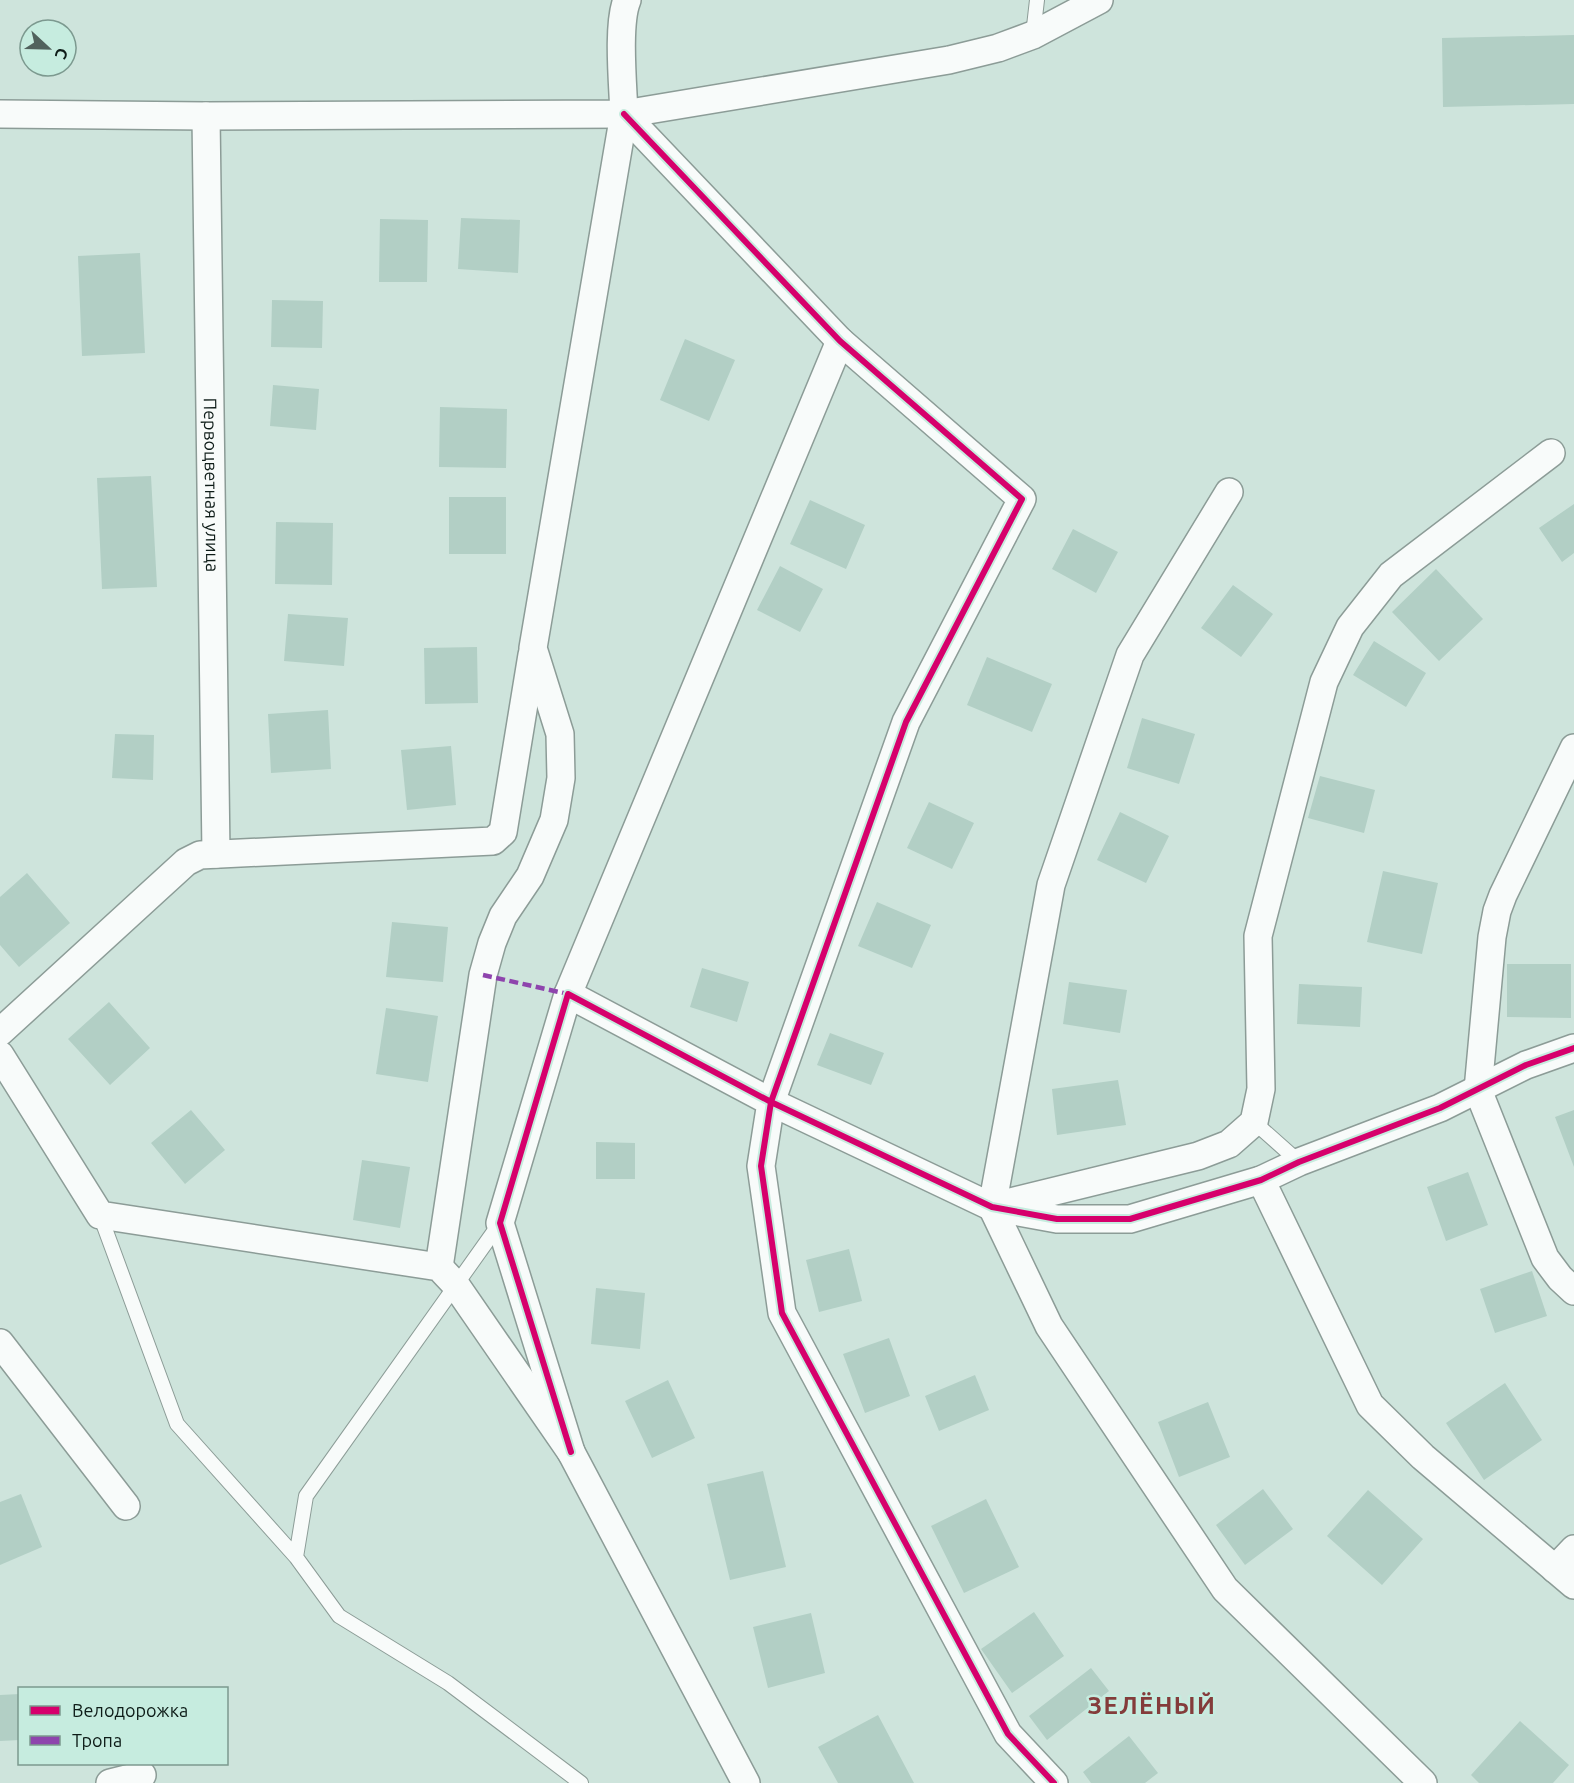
<svg xmlns="http://www.w3.org/2000/svg" width="1574" height="1783" viewBox="0 0 1574 1783" font-family="Ubuntu,sans-serif">
	<style>
		.building { fill: #b2cfc5 }
		.lines { fill: none; stroke-linecap: round; stroke-linejoin: round }
		.lane-casing { stroke: #8c9c97; stroke-width: 16 }
		.street-casing { stroke: #8c9c97; stroke-width: 30 }
		.lane { stroke: #f8fbfa; stroke-width: 14 }
		.street { stroke: #f8fbfa; stroke-width: 27 }
		.quiet { stroke: #8e44ad; stroke-width: 4.5; stroke-dasharray: 9 4.5; stroke-linecap: butt }
		.cycleway-casing { stroke: #c6ecdf; stroke-width: 10 }
		.cycleway { stroke: #d6006c; stroke-width: 6 }
		.labels { text-anchor: middle; stroke-width: 5; stroke-linejoin: round; paint-order: stroke }
		.street-label { font-size: 18px; fill: #0e1c18; stroke: #c6ecdf }
		.district-label { font-size: 24px; font-weight: bold; letter-spacing: 1.5px; fill: #843c3b; stroke: #c6ecdf }
	</style>
	<rect width="100%" height="100%" fill="#cee4dc"/>
	<path class="building" d="M 1574,35 L 1574,104 L 1443,107 L 1442,38 Z
		M 461,218 L 520,220 L 518,273 L 458,269 Z
		M 380,219 L 428,220 L 427,282 L 379,282 Z
		M 140,253 L 145,353 L 82,356 L 78,256 Z
		M 272,300 L 323,301 L 322,348 L 271,347 Z
		M 685,339 L 735,360 L 709,421 L 660,400 Z
		M 273,385 L 319,389 L 316,430 L 270,426 Z
		M 440,407 L 507,409 L 506,468 L 439,467 Z
		M 151,476 L 157,587 L 102,589 L 97,478 Z
		M 449,497 L 506,497 L 506,554 L 449,554 Z
		M 810,500 L 865,525 L 846,569 L 790,544 Z
		M 1574,504 L 1574,553 L 1562,562 L 1539,528 Z
		M 276,522 L 333,523 L 332,585 L 275,584 Z
		M 1073,529 L 1118,552 L 1096,593 L 1052,569 Z
		M 780,566 L 823,589 L 800,632 L 757,610 Z
		M 1436,569 L 1483,619 L 1439,661 L 1392,612 Z
		M 1233,585 L 1273,614 L 1241,657 L 1201,628 Z
		M 288,614 L 348,618 L 344,666 L 284,661 Z
		M 1374,641 L 1426,673 L 1406,707 L 1353,675 Z
		M 477,647 L 478,703 L 425,704 L 424,648 Z
		M 987,657 L 1052,684 L 1032,732 L 967,705 Z
		M 328,710 L 331,769 L 271,773 L 268,714 Z
		M 1142,718 L 1195,734 L 1179,784 L 1127,768 Z
		M 115,734 L 154,735 L 153,780 L 112,778 Z
		M 451,746 L 456,805 L 407,810 L 401,750 Z
		M 1320,776 L 1375,790 L 1364,833 L 1308,818 Z
		M 929,802 L 974,823 L 952,869 L 907,848 Z
		M 1120,812 L 1169,836 L 1146,883 L 1097,860 Z
		M 1383,871 L 1438,883 L 1422,954 L 1367,942 Z
		M 27,873 L 70,923 L 19,967 L 0,945 L 0,897 Z
		M 877,902 L 931,925 L 912,968 L 858,946 Z
		M 392,922 L 448,927 L 443,982 L 386,977 Z
		M 1507,964 L 1571,964 L 1571,1018 L 1507,1017 Z
		M 702,968 L 749,982 L 737,1022 L 690,1007 Z
		M 1069,982 L 1127,990 L 1120,1033 L 1063,1024 Z
		M 1299,984 L 1362,987 L 1360,1027 L 1297,1024 Z
		M 109,1002 L 150,1048 L 110,1085 L 68,1039 Z
		M 386,1008 L 438,1016 L 428,1082 L 376,1074 Z
		M 830,1033 L 884,1053 L 871,1085 L 817,1065 Z
		M 1118,1080 L 1126,1125 L 1057,1135 L 1052,1089 Z
		M 191,1110 L 225,1150 L 185,1184 L 151,1143 Z
		M 1574,1110 L 1574,1167 L 1555,1117 Z
		M 596,1142 L 635,1143 L 635,1179 L 596,1179 Z
		M 362,1160 L 410,1167 L 400,1228 L 353,1220 Z
		M 1468,1172 L 1488,1225 L 1446,1241 L 1427,1187 Z
		M 849,1249 L 862,1301 L 819,1312 L 806,1260 Z
		M 1532,1271 L 1547,1316 L 1495,1333 L 1480,1289 Z
		M 596,1288 L 645,1293 L 640,1349 L 591,1344 Z
		M 889,1338 L 910,1396 L 865,1413 L 843,1354 Z
		M 975,1375 L 989,1410 L 939,1431 L 925,1396 Z
		M 668,1380 L 695,1438 L 652,1458 L 625,1401 Z
		M 1505,1383 L 1542,1440 L 1484,1480 L 1446,1423 Z
		M 1208,1402 L 1230,1457 L 1179,1477 L 1158,1422 Z
		M 763,1471 L 786,1567 L 730,1580 L 707,1484 Z
		M 1263,1489 L 1293,1529 L 1245,1565 L 1216,1525 Z
		M 1368,1490 L 1423,1539 L 1382,1585 L 1327,1536 Z
		M 21,1494 L 42,1547 L 0,1565 L 0,1502 Z
		M 986,1499 L 1019,1567 L 964,1593 L 931,1526 Z
		M 1034,1612 L 1064,1656 L 1012,1693 L 981,1649 Z
		M 811,1613 L 825,1673 L 768,1688 L 753,1627 Z
		M 1091,1668 L 1109,1691 L 1047,1740 L 1029,1716 Z
		M 20,1694 L 20,1740 L 0,1741 L 0,1695 Z
		M 878,1715 L 914,1783 L 838,1783 L 818,1747 Z
		M 1520,1721 L 1569,1765 L 1553,1783 L 1479,1783 L 1471,1775 Z
		M 1129,1736 L 1158,1773 L 1145,1783 L 1091,1783 L 1083,1772 Z"/>
	<g class="lines">
		<defs>
			<path id="lane" d="M 1033,35 L 1037,0
				M 1254,1122 L 1299,1162
				M 100,1215 L 177,1424 L 296,1557 L 339,1616 L 448,1683 L 581,1783
				M 296,1557 L 306,1496 L 500,1223"/>
			<g id="street">
				<path d="M 0,114 L 206,116 L 624,114 L 949,60 L 998,48 L 1033,35 L 1099,0"/>
				<path d="M 624,114 L 840,341 L 1022,499 L 906,722 L 771,1102 L 992,1207 L 1057,1219 L 1130,1219 L 1261,1180 L 1299,1162 L 1440,1108 L 1526,1065 L 1574,1048"/>
				<path id="s1" d="M 206,116 L 216,854"/>
				<path d="M 1229,492 L 1130,655 L 1051,885 L 992,1207 L 1049,1326 L 1225,1589 L 1423,1783"/>
				<path d="M 1574,748 L 1503,895 L 1497,911 L 1492,937 L 1478,1090 L 1545,1258 L 1560,1278 L 1574,1291"/>
				<path d="M 568,994 L 840,341"/>
				<path d="M 0,1032 L 186,862 L 200,855 L 493,841 L 503,832 L 532,655"/>
				<path d="M 0,1055 L 100,1215 L 439,1267 L 455,1284 L 571,1452 L 746,1783"/>
				<path d="M 1261,1180 L 1370,1405 L 1423,1457 L 1574,1585"/>
				<path d="M 1002,1204 L 1198,1156 L 1229,1144 L 1254,1122 L 1261,1089 L 1258,936 L 1324,682 L 1350,627 L 1391,575 L 1551,453"/>
				<path d="M 439,1267 L 483,975 L 492,943 L 503,916 L 530,876 L 554,820 L 561,778 L 560,734 L 533,648 L 624,114 C 623,86 617,24 627,0"/>
				<path d="M 0,1343 L 126,1506"/>
				<path d="M 571,1452 L 500,1223 L 568,994 L 771,1102 L 761,1166 L 782,1313 L 1008,1734 L 1054,1783"/>
				<path d="M 1555,1569 L 1574,1549"/>
				<path d="M 110,1783 L 142,1775"/>
			</g>
		</defs>
		<use href="#lane" class="lane-casing"/>
		<use href="#street" class="street-casing"/>
		<use href="#lane" class="lane"/>
		<use href="#street" class="street"/>
		<path class="quiet" d="M 483,975 L 568,994"/>
		<defs>
			<path id="cycleway" d="M 624,114 L 840,341 L 1022,499 L 906,722 L 771,1102 L 992,1207 L 1057,1219 L 1130,1219 L 1261,1180 L 1299,1162 L 1440,1108 L 1526,1065 L 1574,1048
				M 571,1452 L 500,1223 L 568,994 L 771,1102 L 761,1166 L 782,1313 L 1008,1734 L 1054,1783"/>
		</defs>
		<use href="#cycleway" class="cycleway-casing"/>
		<use href="#cycleway" class="cycleway"/>
	</g>
	<g class="labels">
		<g class="street-label">
			<text dy="6" stroke="none"><textPath href="#s1" startOffset="369">Первоцветная улица</textPath></text>
		</g>
		<g class="district-label">
			<text x="1152" y="1714">ЗЕЛЁНЫЙ</text>
		</g>
	</g>
	<rect x="18" y="1687" width="210" height="78" fill="#c6ecdf" stroke="#7c998f" stroke-width="1.5"/>
	<rect x="30" y="1706" width="30" height="9" fill="#d6006c" stroke="#7c998f" stroke-width="1.5"/>
	<text x="72" y="1717" font-size="18" fill="#0e1c18">Велодорожка</text>
	<rect x="30" y="1736" width="30" height="9" fill="#8e44ad" stroke="#7c998f" stroke-width="1.5"/>
	<text x="72" y="1747" font-size="18" fill="#0e1c18">Тропа</text>
	<g transform="translate(48 48) rotate(112)"><circle r="28" fill="#c6ecdf" stroke="#7c998f" stroke-width="1.5"/>
	<path d="M0-4.5L10 22L0 15L-10 22Z" fill="#51625d"/>
	<text y="-9" font-size="16" font-weight="bold" text-anchor="middle" fill="#0e1c18">С</text>
	</g>
</svg>
